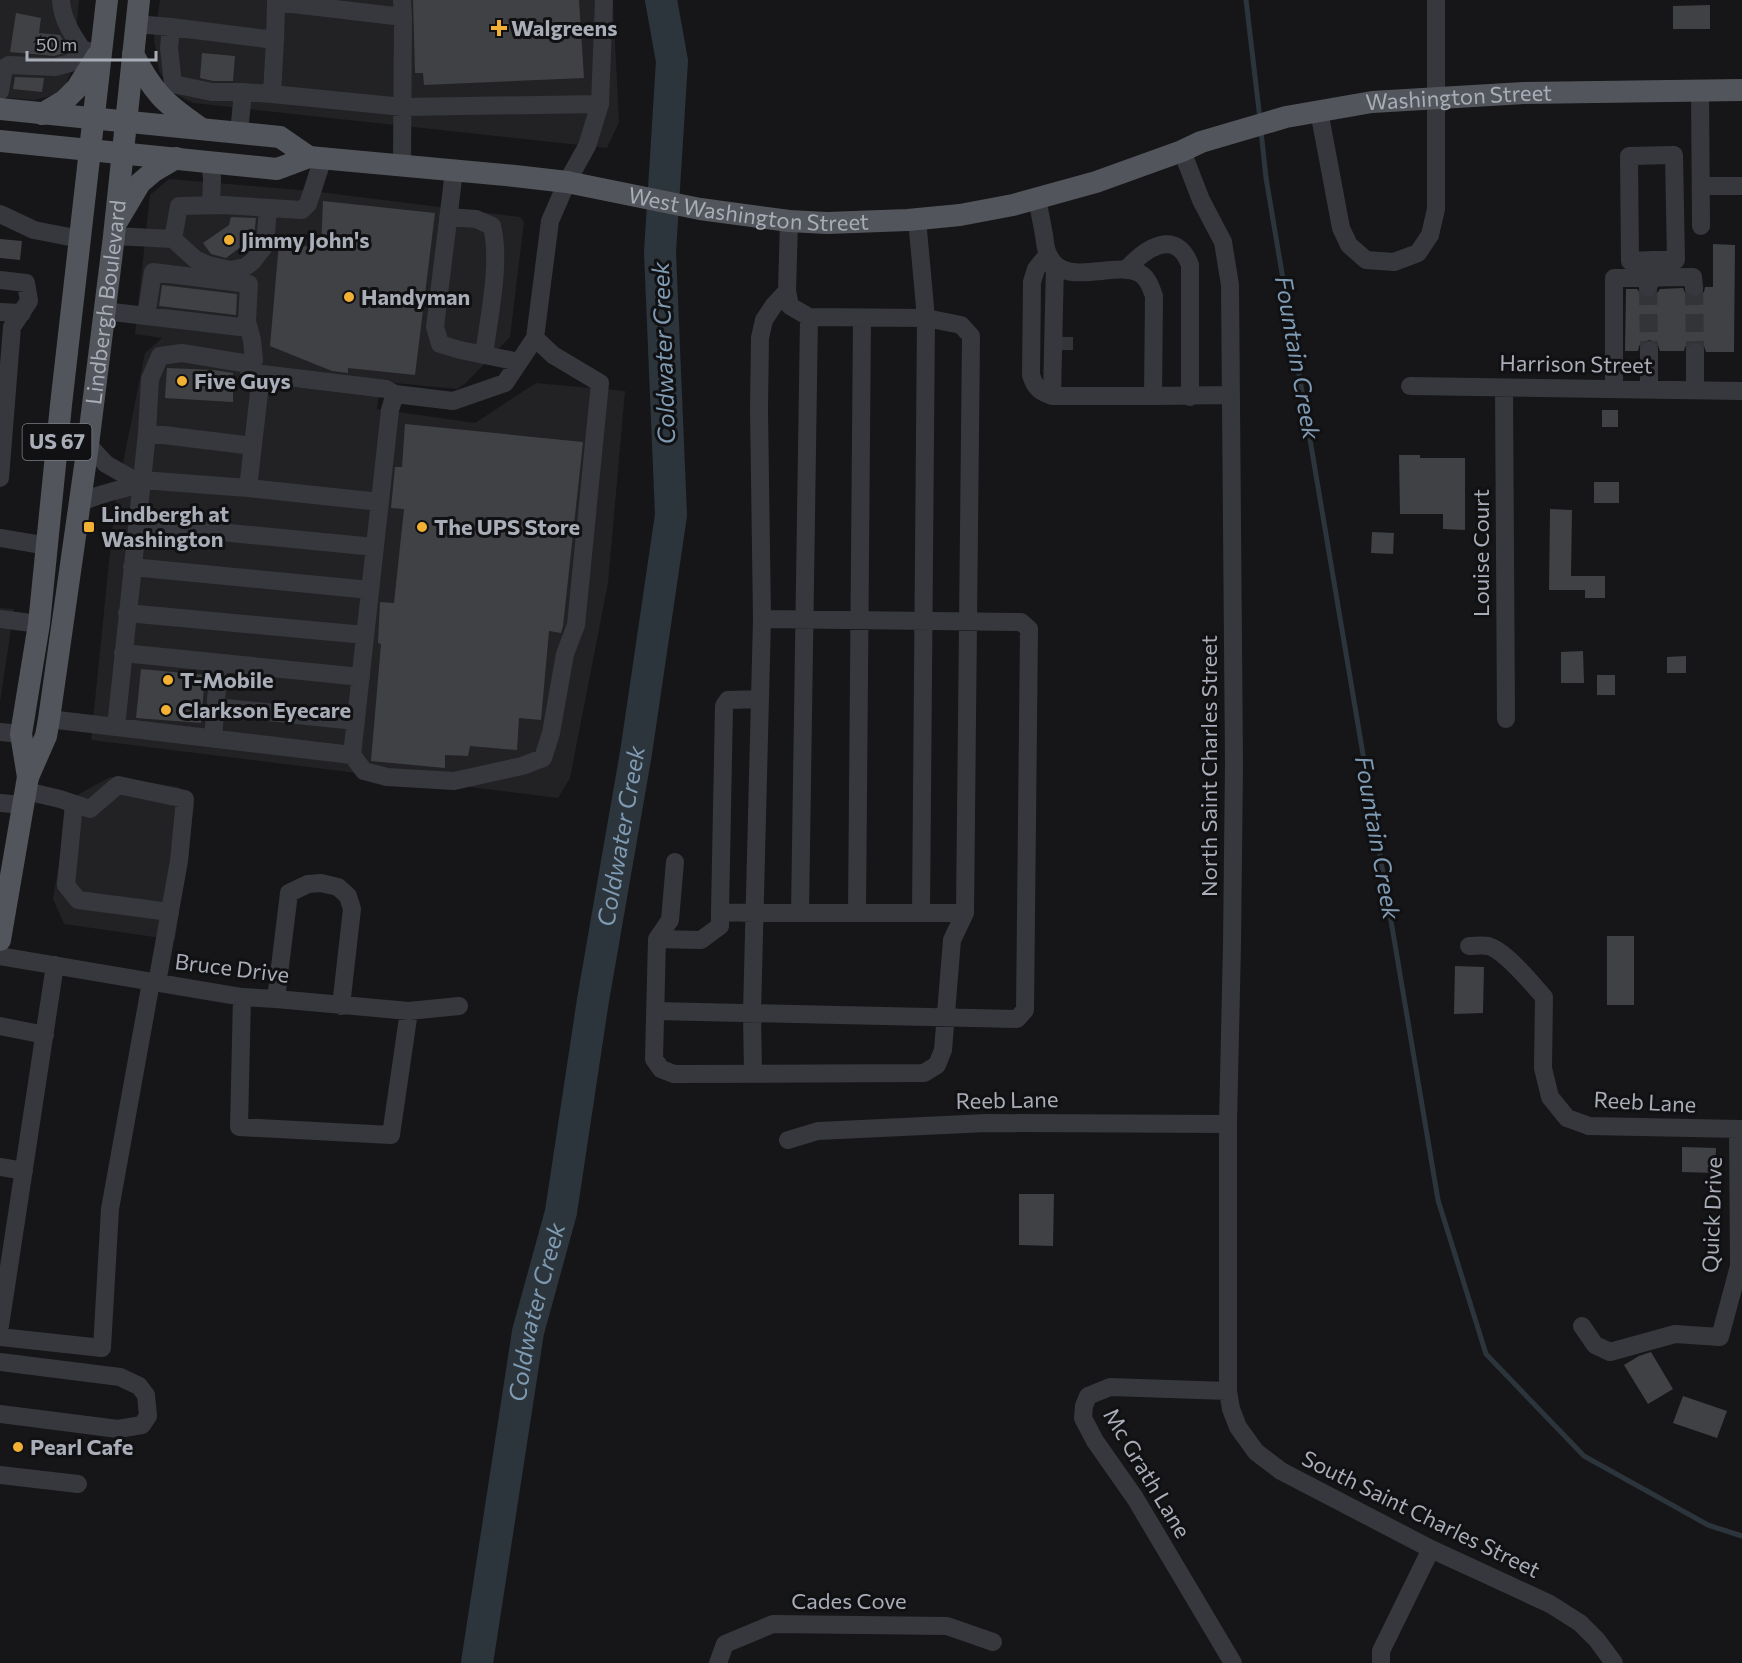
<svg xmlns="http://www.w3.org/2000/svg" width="1742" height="1663" viewBox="0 0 1742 1663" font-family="Commissioner,sans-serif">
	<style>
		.built { fill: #222225 }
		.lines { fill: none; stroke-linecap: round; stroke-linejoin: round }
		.stream { stroke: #2c353c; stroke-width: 5 }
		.river { stroke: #2c353c; stroke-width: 32 }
		.building { fill: #404145 }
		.minor-tunnel { stroke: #333438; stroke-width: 18; stroke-dasharray: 18 9; stroke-linecap: butt }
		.minor { stroke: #37383d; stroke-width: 18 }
		.major { stroke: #53555c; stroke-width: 22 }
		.poi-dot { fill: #f2b134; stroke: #111113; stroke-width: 2 }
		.labels { text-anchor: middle; stroke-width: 6; stroke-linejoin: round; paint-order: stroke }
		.shield { fill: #111113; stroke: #7b7e86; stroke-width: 1.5 }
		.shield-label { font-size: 21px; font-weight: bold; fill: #a8adb8 }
		.poi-label { font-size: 22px; font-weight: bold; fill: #a8adb8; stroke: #111113; text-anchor: start }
		.street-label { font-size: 22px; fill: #a8adb8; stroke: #111113 }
		.water-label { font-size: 24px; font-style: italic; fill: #7f9bb3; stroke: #111113 }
	</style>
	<rect width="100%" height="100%" fill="#161618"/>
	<path class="built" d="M 0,0 L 79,0 L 73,67 L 65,86 L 55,95 L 34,100 L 0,97 Z
		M 160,0 L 613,0 L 619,122 L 607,148 L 193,103 L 173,93 L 159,71 L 154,39 Z
		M 169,179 L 311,191 L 520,217 L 524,222 L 510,337 L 466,383 L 457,389 L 353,379 L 379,393 L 377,409 L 475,423 L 536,383 L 625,391 L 608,583 L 570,778 L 558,798 L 91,740 L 115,503 L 145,353 L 162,338 L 135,334 L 150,195 Z
		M 0,608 L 14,609 L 0,702 Z
		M 110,777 L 179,787 L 194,806 L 175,940 L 64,924 L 53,899 L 70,799 Z"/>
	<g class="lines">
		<path class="stream" d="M 1246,0 L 1260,119
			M 1261,131 L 1266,178 L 1438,1200 L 1486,1354 L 1584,1456 L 1708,1525 L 1742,1536"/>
		<path class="river" id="s1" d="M 477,1663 L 528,1332 L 561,1212 L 593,1000 L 636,753 L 671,515 L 660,252 L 672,61 L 661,0"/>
	</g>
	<path class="building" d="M 413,0 L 579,0 L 584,78 L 424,85 L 423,73 L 415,73 Z
		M 1710,5 L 1710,29 L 1673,29 L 1673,6 Z
		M 16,13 L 41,18 L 39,33 L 60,35 L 69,50 L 65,53 L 54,56 L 10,52 Z
		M 202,53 L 235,56 L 233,81 L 213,81 L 200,78 Z
		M 15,77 L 44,78 L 42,92 L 13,89 Z
		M 323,201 L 435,213 L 415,375 L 348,368 L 348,373 L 332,371 L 270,346 L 279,243 L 321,248 Z
		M 231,217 L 256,218 L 254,237 L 226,258 L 211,254 L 203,243 L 229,225 Z
		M 0,239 L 22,241 L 20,260 L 0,258 Z
		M 1713,244 L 1735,245 L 1734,352 L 1706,352 L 1704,346 L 1696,341 L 1689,343 L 1685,347 L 1684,351 L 1660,351 L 1658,345 L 1650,340 L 1643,342 L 1639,346 L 1638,351 L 1625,351 L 1626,289 L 1637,289 L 1643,297 L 1648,298 L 1655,296 L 1660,289 L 1683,288 L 1685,293 L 1689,297 L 1695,298 L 1700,296 L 1704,292 L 1705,287 L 1713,287 Z
		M 162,285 L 237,294 L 236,315 L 159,306 Z
		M 167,368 L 214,370 L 233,373 L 233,402 L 165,398 Z
		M 1602,410 L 1618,410 L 1618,427 L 1602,427 Z
		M 405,424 L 583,442 L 563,626 L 561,633 L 549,631 L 541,720 L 519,718 L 517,750 L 470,746 L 468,756 L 445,755 L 445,768 L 371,761 L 381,644 L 378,643 L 380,602 L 394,603 L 404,509 L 391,508 L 395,467 L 402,467 Z
		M 1399,455 L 1420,455 L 1420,458 L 1465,458 L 1465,530 L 1443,529 L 1443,514 L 1400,514 Z
		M 1594,482 L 1619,482 L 1619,503 L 1594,503 Z
		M 1550,509 L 1572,510 L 1571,576 L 1605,576 L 1605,598 L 1585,598 L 1585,590 L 1549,590 Z
		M 1372,532 L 1394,533 L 1393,554 L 1371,553 Z
		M 1583,651 L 1584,683 L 1561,683 L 1561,652 Z
		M 1686,656 L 1686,673 L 1667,673 L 1667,657 Z
		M 141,669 L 205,675 L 201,723 L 136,718 Z
		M 1597,675 L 1615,675 L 1615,695 L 1597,695 Z
		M 1607,936 L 1634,936 L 1634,1005 L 1607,1005 Z
		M 1455,966 L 1484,967 L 1483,1013 L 1454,1014 Z
		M 1682,1147 L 1716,1148 L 1715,1173 L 1682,1172 Z
		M 1019,1194 L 1054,1194 L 1053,1246 L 1019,1245 Z
		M 1651,1352 L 1673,1389 L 1648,1404 L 1624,1365 L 1639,1356 Z
		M 1683,1396 L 1727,1411 L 1717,1438 L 1673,1423 Z"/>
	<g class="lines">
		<path class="minor-tunnel" d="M 1648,287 L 1649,351
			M 1694,287 L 1695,352
			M 1064,337 L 1064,350"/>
		<path class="minor" d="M 61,0 C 62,20 73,36 84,52
			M 136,24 L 171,27 L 169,48 L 173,84 L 212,92 L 243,92 L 239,133
			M 171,27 L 275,40 L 272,94 L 243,92
			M 275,40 L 276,2 L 403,17 L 402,0
			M 1700,90 L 1701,226
			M 0,91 L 4,68 L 9,65 L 55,67 L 70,63 L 84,52 L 101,50
			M 600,104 L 604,0
			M 1319,111 L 1341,228 L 1349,245 L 1366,260 L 1394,262 L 1418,253 L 1430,235 L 1436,209 L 1436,0
			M 1182,151 L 1201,200 L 1223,242 L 1230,285 L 1234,764 L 1232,944 L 1228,1124 L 1228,1391 L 1231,1409 L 1238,1427 L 1256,1452 L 1281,1471 L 1431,1549 L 1550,1604 L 1580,1623 L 1597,1640 L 1614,1663
			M 210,162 L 212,178 L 211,205
			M 402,164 L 403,17
			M 454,171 L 435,327 L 440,344 L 460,350 L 519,362
			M 1701,186 L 1742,186
			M 1037,198 C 1039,210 1042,223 1044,235 C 1045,241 1045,248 1048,254 C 1063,290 1114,260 1139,273 C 1148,277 1151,288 1154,296 L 1153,396 L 1231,395
			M 0,214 L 34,230 L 80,239
			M 448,217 L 476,219 L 492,226 C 501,263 489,316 484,355
			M 789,221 L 787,291 L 790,306 L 809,317 L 926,318 L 917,219
			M 114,236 L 173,239 L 195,259 L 208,265 L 230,270 L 245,267 L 252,262 L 263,248 L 266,233 L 268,208
			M 173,239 L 179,206 L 223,205 L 302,210 L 308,204 L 323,158
			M 1048,254 L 1036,269 L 1032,282 L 1031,375 C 1035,388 1040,392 1052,396 L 1153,396
			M 1126,270 C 1144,249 1176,227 1190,265 L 1190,397
			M 0,280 L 26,283 L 29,301 L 12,327 L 0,478
			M 1648,287 L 1653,276 L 1653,260 L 1630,261 L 1629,156 L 1674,155 L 1676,260 L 1653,260
			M 104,311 L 240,327 L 247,321 L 249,284 L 153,272 L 146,316
			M 0,312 L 22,313
			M 247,321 L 252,340 L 254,360 L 248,368
			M 1649,351 L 1649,389
			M 1695,352 L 1695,390
			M 1410,386 L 1742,391
			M 1504,388 L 1506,719
			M 1614,389 L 1614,278 L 1693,277 L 1694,287
			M 1052,396 L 1055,264
			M 147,433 L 253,446
			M 142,480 L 248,488 L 380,502
			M 248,488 L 259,393 L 254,373
			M 80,503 C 99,493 121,490 141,484 L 106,464 L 88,445
			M 137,524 L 375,547
			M 0,538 L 48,546
			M 132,567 L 370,590
			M 127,613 L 365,635
			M 0,619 L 39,624
			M 123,653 L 361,677
			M 760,699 L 728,700 L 724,706 L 720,912 L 755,913 L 965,913
			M 216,707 L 356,721
			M 49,719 L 352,755 L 390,410 L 395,394 L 453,401 L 505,383 L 535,338 L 550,221 L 567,182 L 587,146 L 600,104 L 403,107 L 272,94
			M 116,727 L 147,433 L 150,379 L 160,356 L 182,353 L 243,363 L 254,373 L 386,389 L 395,394
			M 0,732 L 21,734
			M 213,738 L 219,663
			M 352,755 L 364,771 L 387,777 L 454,781 L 522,766 L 543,758 L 551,733 L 565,654 L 576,625 L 600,383 L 553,355 L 535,338
			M 26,791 L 60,799 L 90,809 L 118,785 L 185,799 L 179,861 L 157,983
			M 0,803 L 23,805
			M 74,804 L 66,885 L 78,900 L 170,912
			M 675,862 L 670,920 L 657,939 L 654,1059 L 661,1069 L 674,1074 L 924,1073 L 937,1065 L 943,1050 L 952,940 L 965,913 L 971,336 L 961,325 L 926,318 L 921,913
			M 800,913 L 809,317
			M 857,913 L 862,318
			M 657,939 L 701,940 L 720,926 L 720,912
			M 1469,946 C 1475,946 1482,945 1488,946 C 1505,950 1532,984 1544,997 L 1543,1068 L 1550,1097 L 1567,1118 L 1589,1126 L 1742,1129
			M 0,956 L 242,997 L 276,999 L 409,1011 L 459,1006
			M 242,997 L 239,1127 L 391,1135 L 409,1011
			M 276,999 L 289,893 L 308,884 L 321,883 L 338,887 L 348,896 L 352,909 L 341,1006
			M 655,1011 L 1017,1019 L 1025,1010 L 1029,629 L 1021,622 L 762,619
			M 0,1026 L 45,1035
			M 753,1074 L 752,1013 L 762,619 L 759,409 L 760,338 L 764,320 L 774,305 L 787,291
			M 788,1140 L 818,1131 L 987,1123 L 1228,1124
			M 0,1167 L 24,1171
			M 0,1326 L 55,965
			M 1582,1326 L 1595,1345 L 1610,1352 L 1675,1334 L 1720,1337 L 1739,1266 L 1738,1130
			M 0,1337 L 102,1348 L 110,1209 L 151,982
			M 0,1362 L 120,1377 L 139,1386 L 146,1395 L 148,1416 L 142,1425 L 118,1429 L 0,1414
			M 1228,1391 L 1110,1387 L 1088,1396 L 1084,1406 L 1083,1418 L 1095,1441 L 1135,1498 L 1233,1663
			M 0,1475 L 78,1484
			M 718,1663 L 725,1644 L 773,1624 L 947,1626 L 993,1642
			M 1381,1663 L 1381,1651 L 1431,1549"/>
		<g class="major">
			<path d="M 133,54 C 153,92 164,103 199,127"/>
			<path d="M 0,109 L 280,137 L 309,157"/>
			<path d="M 42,114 L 64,101 L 77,88 L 97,56"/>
			<path id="s2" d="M 0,141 L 277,169 L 309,157 L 515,176 L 567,182 L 700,209 L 789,221 L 827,223 L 908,220 L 960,215 L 1013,205 L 1096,182 L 1182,151 L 1201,142 L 1286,117 L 1372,102 L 1524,93 L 1742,90"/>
			<path d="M 118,220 L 140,183 L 154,171 L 176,158"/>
			<path d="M 28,777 L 21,734 L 39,624 L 61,405 L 107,0"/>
			<path id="s3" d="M 0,940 L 28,777 L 46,736 L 49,719 L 88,445 L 114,236 L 139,0"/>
		</g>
	</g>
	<g class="poi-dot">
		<path d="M496 19h6v6h6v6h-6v6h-6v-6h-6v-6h6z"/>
		<circle cx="229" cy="240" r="6"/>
		<circle cx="349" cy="297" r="6"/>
		<circle cx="182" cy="381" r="6"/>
		<rect x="83" y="521" width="12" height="12" rx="3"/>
		<circle cx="422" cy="527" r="6"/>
		<circle cx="168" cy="680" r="6"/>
		<circle cx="166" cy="710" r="6"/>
		<circle cx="18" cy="1447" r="6"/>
	</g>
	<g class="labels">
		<rect class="shield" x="22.5" y="424" width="69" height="36" rx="4.5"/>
		<g class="shield-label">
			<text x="57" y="449">US 67</text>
		</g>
		<g class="poi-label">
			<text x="511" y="36">Walgreens</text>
			<text x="241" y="248">Jimmy John's</text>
			<text x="361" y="305">Handyman</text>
			<text x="194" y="389">Five Guys</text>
			<text x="101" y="522">Lindbergh at<tspan x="101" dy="25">Washington</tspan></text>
			<text x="434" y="535">The UPS Store</text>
			<text x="180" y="688">T-Mobile</text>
			<text x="178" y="718">Clarkson Eyecare</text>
			<text x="30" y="1455">Pearl Cafe</text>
		</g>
		<g class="street-label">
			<text dy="8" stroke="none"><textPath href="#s2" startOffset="1484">Washington Street</textPath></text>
			<text dy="8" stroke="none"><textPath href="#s2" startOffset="756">West Washington Street</textPath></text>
			<text dy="8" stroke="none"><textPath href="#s3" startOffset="648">Lindbergh Boulevard</textPath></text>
			<text transform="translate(1576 364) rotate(1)" y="8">Harrison Street</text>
			<text transform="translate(1481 553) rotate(-90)" y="8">Louise Court</text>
			<text transform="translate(1209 766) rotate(-90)" y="8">North Saint Charles Street</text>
			<text transform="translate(232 968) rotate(7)" y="8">Bruce Drive</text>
			<text transform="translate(1007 1100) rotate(-1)" y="8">Reeb Lane</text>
			<text transform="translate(1645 1102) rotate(3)" y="8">Reeb Lane</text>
			<text transform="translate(1712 1215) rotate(-88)" y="8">Quick Drive</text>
			<text transform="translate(1147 1473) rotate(59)" y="8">Mc Grath Lane</text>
			<text transform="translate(1421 1514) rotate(26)" y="8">South Saint Charles Street</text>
			<text x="849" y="1609">Cades Cove</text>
		</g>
		<g class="water-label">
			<text transform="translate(664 353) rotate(-92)" y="8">Coldwater Creek</text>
			<text transform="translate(1297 358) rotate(80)" y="8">Fountain Creek</text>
			<text dy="8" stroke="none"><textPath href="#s1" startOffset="840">Coldwater Creek</textPath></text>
			<text transform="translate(1377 838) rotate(80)" y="8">Fountain Creek</text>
			<text dy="8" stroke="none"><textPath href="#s1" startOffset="356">Coldwater Creek</textPath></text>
		</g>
	</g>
	<path d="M27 51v9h129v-9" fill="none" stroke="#a8adb8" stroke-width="3"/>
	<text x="36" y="51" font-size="18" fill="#a8adb8" stroke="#111113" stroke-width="4.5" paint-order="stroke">50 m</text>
</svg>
